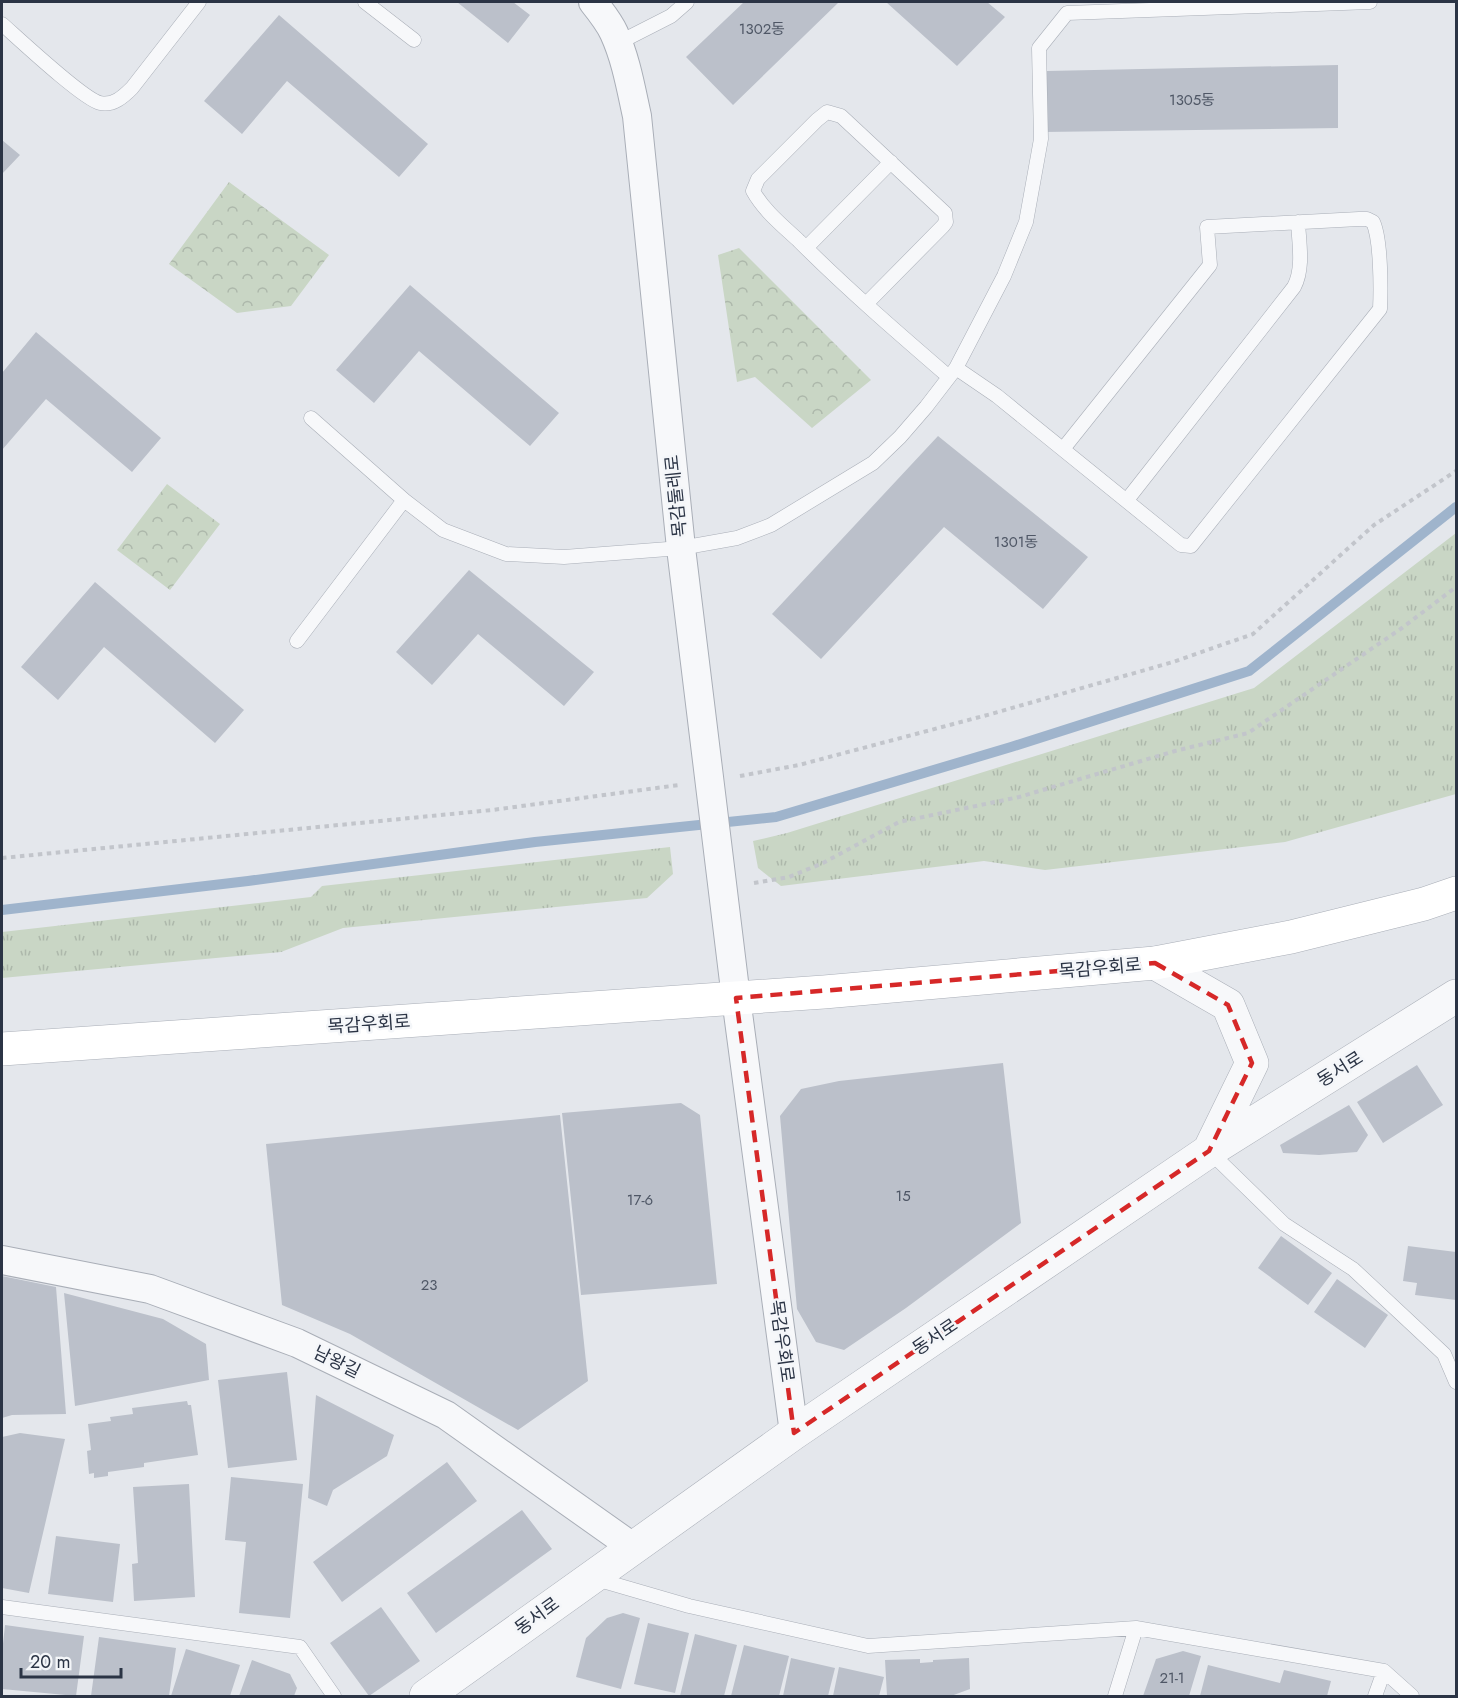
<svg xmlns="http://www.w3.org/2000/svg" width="1458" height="1698" viewBox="0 0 1458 1698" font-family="Jost,'Noto Sans KR',sans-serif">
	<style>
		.grass { fill: url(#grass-tufts) }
		.park { fill: url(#park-crowns) }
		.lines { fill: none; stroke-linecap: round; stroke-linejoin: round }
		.stream { stroke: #9fb4cc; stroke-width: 10 }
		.building { fill: #bbc0ca }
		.service-casing { stroke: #a9aeb7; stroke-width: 15 }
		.minor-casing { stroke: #a9aeb7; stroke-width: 30 }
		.tertiary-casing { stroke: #a9aeb7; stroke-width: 34 }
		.secondary-casing { stroke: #a9aeb7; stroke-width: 34 }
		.path { stroke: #c2c5cb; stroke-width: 4; stroke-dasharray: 4.5 4.5; stroke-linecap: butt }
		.service { stroke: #f7f8fa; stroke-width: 14 }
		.minor { stroke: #f7f8fa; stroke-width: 28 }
		.tertiary { stroke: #f7f8fa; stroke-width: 33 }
		.secondary { stroke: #fff; stroke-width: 33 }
		.marked { fill: none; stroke: #d62828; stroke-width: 4.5; stroke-dasharray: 12 8; stroke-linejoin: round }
		.labels { text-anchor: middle; stroke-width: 5; stroke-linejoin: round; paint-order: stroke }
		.number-label { font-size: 15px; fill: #4f5766 }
		.street-label { font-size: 18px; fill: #2b3445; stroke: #f4f6f9 }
	</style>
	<defs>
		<pattern id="grass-tufts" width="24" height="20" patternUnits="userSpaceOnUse" patternTransform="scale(1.5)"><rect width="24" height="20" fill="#c9d6c5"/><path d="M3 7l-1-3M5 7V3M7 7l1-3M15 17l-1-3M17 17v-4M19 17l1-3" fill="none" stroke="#adb8ab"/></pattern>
		<pattern id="park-crowns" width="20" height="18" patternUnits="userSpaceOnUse" patternTransform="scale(1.5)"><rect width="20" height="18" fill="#c9d6c5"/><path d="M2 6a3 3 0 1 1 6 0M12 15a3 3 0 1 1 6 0" fill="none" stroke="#adb8ab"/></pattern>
	</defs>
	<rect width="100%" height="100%" fill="#e4e7ec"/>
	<path class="grass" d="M 1456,533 L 1456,794 L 1285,842 L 1045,870 L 984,861 L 781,886 L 758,868 L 753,841 L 787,833 L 1254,688 Z
		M 670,847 L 673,874 L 647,898 L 343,928 L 281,952 L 2,978 L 2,932 L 311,897 L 322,886 Z"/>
	<path class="park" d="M 229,182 L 329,255 L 291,306 L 237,313 L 169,264 Z
		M 739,248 L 871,380 L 812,428 L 755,377 L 737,382 L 718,255 Z
		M 167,484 L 220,524 L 170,590 L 117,550 Z"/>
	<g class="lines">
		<path class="stream" d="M 2,910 L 248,881 L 535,842 L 776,817 L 1011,747 L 1249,671 L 1456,507"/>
	</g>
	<path class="building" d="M 457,2 L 513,2 L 530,15 L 508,43 Z
		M 744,2 L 839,2 L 733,105 L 686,57 Z
		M 886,2 L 987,2 L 1005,17 L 957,66 Z
		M 279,15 L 428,144 L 399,177 L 287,81 L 242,134 L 204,101 Z
		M 1338,65 L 1338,128 L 1043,132 L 1047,71 Z
		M 2,140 L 20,155 L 2,174 Z
		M 410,285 L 559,413 L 530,446 L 419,351 L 374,403 L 336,370 Z
		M 36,332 L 161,438 L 132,472 L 46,399 L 2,450 L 2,373 Z
		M 938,436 L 1088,557 L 1043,609 L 944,527 L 821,659 L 772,614 Z
		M 469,570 L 594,672 L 564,706 L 478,634 L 432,685 L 396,652 Z
		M 95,582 L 244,710 L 215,743 L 104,647 L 58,700 L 21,667 Z
		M 1003,1063 L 1021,1223 L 906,1308 L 844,1350 L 816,1342 L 797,1309 L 780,1116 L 801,1089 L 839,1081 Z
		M 1417,1065 L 1443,1105 L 1383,1143 L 1357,1102 Z
		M 681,1103 L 700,1115 L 717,1284 L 581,1295 L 562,1113 Z
		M 1349,1105 L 1368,1135 L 1357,1152 L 1319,1155 L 1283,1153 L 1280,1145 Z
		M 560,1115 L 588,1381 L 518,1430 L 350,1334 L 282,1305 L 266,1144 Z
		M 1281,1236 L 1332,1273 L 1308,1305 L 1258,1268 Z
		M 1408,1246 L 1456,1252 L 1456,1300 L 1415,1295 L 1417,1283 L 1403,1281 Z
		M 2,1276 L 56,1287 L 66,1414 L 12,1415 L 2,1418 Z
		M 1337,1279 L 1388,1315 L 1365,1348 L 1314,1312 Z
		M 64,1293 L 163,1319 L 206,1344 L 209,1380 L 75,1406 Z
		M 287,1372 L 297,1460 L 228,1468 L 218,1380 Z
		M 316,1395 L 394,1435 L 387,1456 L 333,1490 L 327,1506 L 308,1498 Z
		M 187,1401 L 188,1405 L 191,1405 L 198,1455 L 144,1463 L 144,1467 L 108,1472 L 108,1476 L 94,1478 L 94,1473 L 89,1474 L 87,1451 L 91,1450 L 88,1424 L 111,1421 L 110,1417 L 133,1414 L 132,1408 Z
		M 20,1433 L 65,1439 L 29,1593 L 2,1588 L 2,1437 Z
		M 447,1462 L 477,1501 L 342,1602 L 313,1562 Z
		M 231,1477 L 303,1484 L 290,1618 L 239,1613 L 246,1542 L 225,1540 Z
		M 189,1484 L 195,1597 L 134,1601 L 132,1564 L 138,1563 L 133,1487 Z
		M 522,1510 L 552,1549 L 436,1633 L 407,1593 Z
		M 56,1536 L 120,1544 L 113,1602 L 48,1594 Z
		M 381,1607 L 420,1661 L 369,1696 L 330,1643 Z
		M 623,1613 L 640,1618 L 621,1689 L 576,1677 L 586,1638 L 607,1618 Z
		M 648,1623 L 689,1633 L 675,1693 L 634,1684 Z
		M 5,1625 L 84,1636 L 76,1696 L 2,1689 L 2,1653 Z
		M 695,1634 L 737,1645 L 724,1696 L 680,1696 Z
		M 99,1637 L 176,1648 L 169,1696 L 91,1696 Z
		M 744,1645 L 789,1656 L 779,1696 L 731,1696 Z
		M 186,1649 L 240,1665 L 230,1696 L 171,1696 Z
		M 1183,1651 L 1201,1656 L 1189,1696 L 1143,1696 L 1156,1659 Z
		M 791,1658 L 835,1668 L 828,1696 L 783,1696 Z
		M 969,1658 L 970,1689 L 951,1696 L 887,1696 L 885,1660 L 920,1659 L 920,1663 L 933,1662 L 933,1660 Z
		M 252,1660 L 290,1674 L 297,1688 L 294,1696 L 239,1696 Z
		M 1208,1665 L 1280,1683 L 1284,1670 L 1331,1681 L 1327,1696 L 1200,1696 Z
		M 839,1667 L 884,1677 L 879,1696 L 833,1696 Z"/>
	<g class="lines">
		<defs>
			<path id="service" d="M 365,2 L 414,40
				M 2,24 C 19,39 83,99 100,103 C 113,106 123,97 132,88 L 199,2
				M 618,43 L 671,16 L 687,2
				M 806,248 L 891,162
				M 866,304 L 943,226 L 946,222 L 945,213 L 841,116 L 827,112 L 817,120 L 758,179 L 753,191 C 764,211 783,226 799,241 C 847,289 898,333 949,377
				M 956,368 L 997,396 L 1181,545 L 1191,546 L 1380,309 C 1381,289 1381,239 1373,222 L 1367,219 L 1359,219 L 1207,227 L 1210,265 L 1063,449
				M 311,418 L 404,500 L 443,530 L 506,554 L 564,557 L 681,548 L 737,538 L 771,525 L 873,463 L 900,437 L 926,407 L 956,368 L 1004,276 L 1026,222 L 1041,139 L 1039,48 L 1067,13 L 1370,2
				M 1127,500 L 1294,287 C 1304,268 1299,243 1298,222
				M 297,641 L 404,500
				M 1209,1151 L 1284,1224 L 1353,1269 L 1444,1354 L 1456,1382
				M 596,1579 L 689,1606 L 868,1646 L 1136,1628 L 1384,1671 L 1412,1696
				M 2,1607 L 300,1647 L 334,1696
				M 1115,1696 L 1136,1628
				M 1375,1696 L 1384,1671"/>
			<path id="minor" d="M 593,2 C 601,12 609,22 614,33 C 626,59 631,89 637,116 L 681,548 L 736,998 L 794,1433
				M 2,1260 L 150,1289 L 297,1343 L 446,1415 L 634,1548"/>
			<path id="tertiary" d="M 1155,963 L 1228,1005 L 1252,1063 L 1209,1151
				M 426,1696 L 794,1433 L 1209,1151 L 1456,996"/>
			<path id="secondary" d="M 2,1049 L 824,992 L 1155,963 L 1291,937 L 1424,904 L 1456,893"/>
		</defs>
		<use href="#service" class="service-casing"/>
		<use href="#minor" class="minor-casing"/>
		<use href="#tertiary" class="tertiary-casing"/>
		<use href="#secondary" class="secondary-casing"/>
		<path class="path" d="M 740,776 L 799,765 L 991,714 L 1173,662 L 1253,634 L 1374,525 L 1456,471
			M 2,858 L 492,810 L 679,785
			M 754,883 L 789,877 L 823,863 L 899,822 L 1019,797 L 1175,751 L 1248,733 L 1402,628 L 1456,587"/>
		<use href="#service" class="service"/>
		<use href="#minor" class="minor"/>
		<use href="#tertiary" class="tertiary"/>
		<use href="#secondary" class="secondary"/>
	</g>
	<path class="marked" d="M 1155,963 L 1228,1005 L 1252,1063 L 1209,1151 L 794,1433 L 736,998 Z"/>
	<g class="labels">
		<g class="number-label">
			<text x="762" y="34">1302동</text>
			<text x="1192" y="105">1305동</text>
			<text x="1016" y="547">1301동</text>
			<text x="903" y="1201">15</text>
			<text x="640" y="1205">17-6</text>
			<text x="429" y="1290">23</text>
			<text x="1172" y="1683">21-1</text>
		</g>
		<g class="street-label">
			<text transform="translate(676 496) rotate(-96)" y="6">목감둘레로</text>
			<text transform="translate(1100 968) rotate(-5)" y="6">목감우회로</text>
			<text transform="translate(369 1024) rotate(-4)" y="6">목감우회로</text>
			<text transform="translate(1340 1069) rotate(-32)" y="6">동서로</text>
			<text transform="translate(935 1337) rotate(-34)" y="6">동서로</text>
			<text transform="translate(782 1341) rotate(82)" y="6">목감우회로</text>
			<text transform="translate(337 1362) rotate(26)" y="6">남왕길</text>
			<text transform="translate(537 1616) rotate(-36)" y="6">동서로</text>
		</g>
	</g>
	<rect width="1458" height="1698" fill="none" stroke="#2b3445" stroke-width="6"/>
	<path d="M21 1668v9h100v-9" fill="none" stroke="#2b3445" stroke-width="3"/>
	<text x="30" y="1668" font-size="18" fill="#2b3445" stroke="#f4f6f9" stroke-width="4.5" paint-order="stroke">20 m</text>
</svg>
